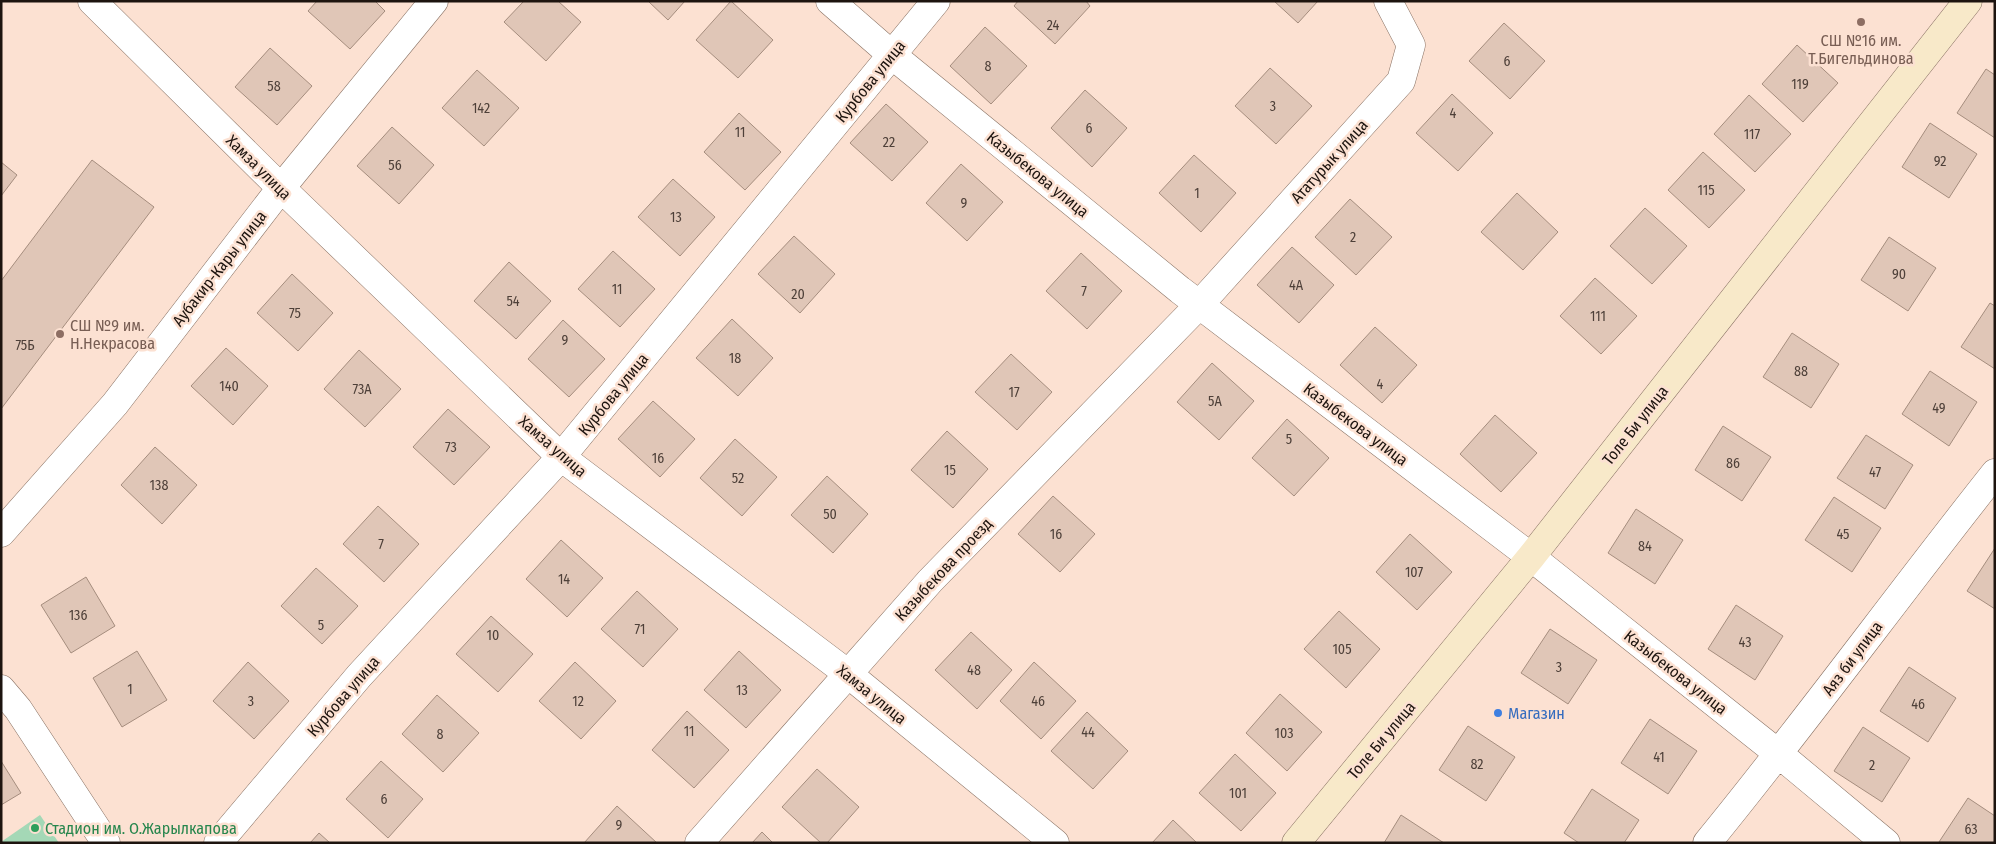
<svg xmlns="http://www.w3.org/2000/svg" width="1996" height="844" viewBox="0 0 1996 844" font-family="'Fira Sans Condensed',sans-serif">
	<style>
		.green { fill: #a4d8b6 }
		.building { fill: #e0c6b7; stroke: #a58d7e }
		.lines { fill: none; stroke-linecap: round; stroke-linejoin: round }
		.street-casing { stroke: #897264; stroke-width: 29 }
		.secondary-casing { stroke: #897264; stroke-width: 29 }
		.street { stroke: #fff; stroke-width: 28 }
		.secondary { stroke: #f8e9c9; stroke-width: 28 }
		.education-dot { fill: #8d6e63; stroke: #fce1d2; stroke-width: 2 }
		.shop-dot { fill: #3f7fe0; stroke: #fce1d2; stroke-width: 2 }
		.leisure-dot { fill: #2e9e5b; stroke: #fce1d2; stroke-width: 2 }
		.labels { text-anchor: middle; stroke-width: 5; stroke-linejoin: round; paint-order: stroke }
		.number-label { font-size: 14px; fill: #4e4039 }
		.education-label { font-size: 16px; fill: #785e54; stroke: #fce1d2 }
		.street-label { font-size: 16px; fill: #1d140f; stroke: #fce1d2 }
		.shop-label { font-size: 16px; fill: #366cbe; stroke: #fce1d2; text-anchor: start }
		.leisure-label { font-size: 16px; fill: #27864d; stroke: #fce1d2; text-anchor: start }
	</style>
	<rect width="100%" height="100%" fill="#fce1d2"/>
	<path class="green" d="M 40,815 L 59,843 L 1,843 L 1,842 Z"/>
	<path class="building" d="M 317,1 L 375,1 L 385,11 L 350,49 L 308,11 Z
		M 524,1 L 558,1 L 581,22 L 546,61 L 504,22 Z
		M 648,1 L 685,1 L 668,20 Z
		M 731,1 L 773,40 L 738,78 L 696,40 Z
		M 1018,1 L 1086,1 L 1090,6 L 1055,44 L 1014,6 Z
		M 1274,1 L 1318,1 L 1298,23 Z
		M 1504,23 L 1545,61 L 1510,99 L 1469,61 Z
		M 985,27 L 1027,66 L 991,104 L 950,66 Z
		M 1797,45 L 1838,83 L 1803,122 L 1762,84 Z
		M 270,48 L 312,86 L 277,125 L 235,87 Z
		M 1270,68 L 1312,106 L 1276,144 L 1235,106 Z
		M 1986,69 L 1995,75 L 1995,138 L 1957,113 Z
		M 477,70 L 519,108 L 484,146 L 442,108 Z
		M 1085,90 L 1127,128 L 1092,167 L 1051,128 Z
		M 1452,94 L 1493,133 L 1458,171 L 1416,133 Z
		M 1749,95 L 1791,134 L 1755,172 L 1714,134 Z
		M 886,104 L 928,142 L 892,181 L 850,143 Z
		M 739,113 L 781,152 L 745,190 L 704,152 Z
		M 1930,123 L 1977,154 L 1949,198 L 1902,167 Z
		M 392,127 L 434,165 L 399,204 L 357,166 Z
		M 1703,152 L 1745,190 L 1709,228 L 1668,190 Z
		M 1194,155 L 1236,193 L 1201,232 L 1159,193 Z
		M 92,160 L 154,207 L 1,409 L 1,281 Z
		M 1,162 L 17,175 L 1,196 Z
		M 961,164 L 1003,202 L 967,241 L 926,203 Z
		M 673,179 L 715,217 L 680,256 L 638,217 Z
		M 1517,193 L 1558,232 L 1523,270 L 1481,232 Z
		M 1350,199 L 1392,237 L 1356,275 L 1315,237 Z
		M 1645,208 L 1687,246 L 1652,284 L 1610,246 Z
		M 794,236 L 835,274 L 800,313 L 758,274 Z
		M 1889,237 L 1936,268 L 1908,311 L 1861,280 Z
		M 1292,247 L 1334,285 L 1299,323 L 1257,285 Z
		M 613,251 L 655,289 L 620,327 L 578,289 Z
		M 1081,253 L 1122,291 L 1087,329 L 1046,291 Z
		M 509,262 L 551,301 L 516,339 L 474,301 Z
		M 292,274 L 333,313 L 298,351 L 257,313 Z
		M 1595,278 L 1637,316 L 1601,354 L 1560,316 Z
		M 1990,303 L 1995,306 L 1995,369 L 1961,347 Z
		M 732,319 L 773,358 L 738,396 L 696,358 Z
		M 563,320 L 605,359 L 569,397 L 528,359 Z
		M 1375,327 L 1417,365 L 1382,403 L 1340,365 Z
		M 1792,333 L 1839,364 L 1811,408 L 1763,377 Z
		M 226,348 L 268,386 L 233,425 L 191,386 Z
		M 359,350 L 401,389 L 365,427 L 324,389 Z
		M 1011,354 L 1052,392 L 1017,430 L 975,392 Z
		M 1212,363 L 1254,401 L 1219,440 L 1177,402 Z
		M 1930,371 L 1977,402 L 1949,446 L 1902,414 Z
		M 653,401 L 695,439 L 660,477 L 618,439 Z
		M 448,409 L 490,447 L 454,485 L 413,447 Z
		M 1495,415 L 1537,453 L 1501,492 L 1460,454 Z
		M 1287,419 L 1329,458 L 1294,496 L 1252,458 Z
		M 1723,426 L 1771,457 L 1742,501 L 1695,470 Z
		M 947,431 L 988,469 L 953,508 L 911,470 Z
		M 1866,435 L 1913,465 L 1885,509 L 1837,478 Z
		M 735,439 L 777,477 L 742,516 L 700,478 Z
		M 155,447 L 197,485 L 162,524 L 121,485 Z
		M 827,476 L 868,514 L 833,553 L 791,515 Z
		M 1053,496 L 1095,534 L 1060,572 L 1018,534 Z
		M 1834,497 L 1881,528 L 1852,572 L 1805,540 Z
		M 378,506 L 419,544 L 384,582 L 343,544 Z
		M 1636,509 L 1683,540 L 1655,584 L 1608,553 Z
		M 1410,534 L 1452,572 L 1417,610 L 1376,572 Z
		M 561,540 L 603,578 L 567,617 L 526,579 Z
		M 1995,548 L 1995,609 L 1967,591 Z
		M 316,568 L 358,606 L 322,644 L 281,606 Z
		M 86,577 L 115,626 L 71,653 L 41,605 Z
		M 637,591 L 678,629 L 643,667 L 601,629 Z
		M 1736,605 L 1783,636 L 1755,680 L 1708,649 Z
		M 1339,611 L 1380,649 L 1346,688 L 1304,649 Z
		M 491,616 L 533,654 L 498,692 L 456,654 Z
		M 1550,629 L 1597,660 L 1568,704 L 1521,673 Z
		M 971,632 L 1012,670 L 977,709 L 935,670 Z
		M 137,651 L 167,700 L 122,727 L 93,678 Z
		M 739,651 L 781,690 L 746,728 L 704,690 Z
		M 248,662 L 289,701 L 254,739 L 213,701 Z
		M 575,662 L 616,701 L 581,739 L 539,701 Z
		M 1034,662 L 1076,701 L 1041,739 L 1000,701 Z
		M 1909,667 L 1956,698 L 1928,742 L 1880,711 Z
		M 1280,694 L 1322,732 L 1287,771 L 1246,733 Z
		M 437,695 L 479,733 L 443,772 L 402,734 Z
		M 687,711 L 729,750 L 694,788 L 652,750 Z
		M 1087,712 L 1128,751 L 1093,789 L 1051,751 Z
		M 1650,719 L 1697,751 L 1668,794 L 1621,763 Z
		M 1468,726 L 1515,757 L 1486,801 L 1439,770 Z
		M 1863,727 L 1910,758 L 1882,802 L 1834,771 Z
		M 1235,754 L 1276,793 L 1241,831 L 1199,793 Z
		M 1,761 L 21,793 L 1,805 Z
		M 381,761 L 423,799 L 388,838 L 346,799 Z
		M 817,769 L 859,807 L 827,843 L 821,843 L 782,807 Z
		M 1592,789 L 1639,820 L 1624,843 L 1579,843 L 1564,833 Z
		M 1968,798 L 1995,816 L 1995,843 L 1939,842 Z
		M 617,806 L 657,843 L 584,843 Z
		M 1401,815 L 1444,843 L 1384,843 Z
		M 1173,820 L 1197,843 L 1152,843 Z
		M 762,832 L 773,843 L 752,843 Z
		M 319,833 L 330,843 L 310,843 Z"/>
	<g class="lines">
		<defs>
			<path id="street" d="M 92,1 L 281,188 L 561,457 L 847,673 L 1055,843
				M 830,1 L 892,55 L 1180,290 L 1531,557 L 1779,754 L 1886,843
				M 1,533 L 115,404 L 281,188 L 434,1
				M 1,689 L 18,709 L 106,843
				M 218,843 L 359,676 L 561,457 L 936,1
				M 699,843 L 930,581 L 1199,305 L 1401,81 L 1411,45 L 1388,1
				M 1707,843 C 1806,722 1898,595 1995,473"/>
			<path id="secondary" d="M 1296,843 L 1531,557 L 1968,1"/>
		</defs>
		<use href="#street" class="street-casing"/>
		<use href="#secondary" class="secondary-casing"/>
		<use href="#street" class="street"/>
		<use href="#secondary" class="secondary"/>
	</g>
	<g class="education-dot">
		<circle cx="1861" cy="22" r="5"/>
		<circle cx="60" cy="334" r="5"/>
	</g>
	<circle class="shop-dot" cx="1498" cy="713" r="5"/>
	<circle class="leisure-dot" cx="35" cy="828" r="5"/>
	<g class="labels">
		<g class="number-label">
			<text x="1053" y="30">24</text>
			<text x="1507" y="66">6</text>
			<text x="988" y="71">8</text>
			<text x="1800" y="89">119</text>
			<text x="274" y="91">58</text>
			<text x="1273" y="111">3</text>
			<text x="481" y="113">142</text>
			<text x="1453" y="118">4</text>
			<text x="1089" y="133">6</text>
			<text x="740" y="137">11</text>
			<text x="1752" y="139">117</text>
			<text x="889" y="147">22</text>
			<text x="1940" y="166">92</text>
			<text x="395" y="170">56</text>
			<text x="1706" y="195">115</text>
			<text x="1197" y="198">1</text>
			<text x="964" y="208">9</text>
			<text x="676" y="222">13</text>
			<text x="1353" y="242">2</text>
			<text x="1899" y="279">90</text>
			<text x="1296" y="290">4А</text>
			<text x="617" y="294">11</text>
			<text x="1084" y="296">7</text>
			<text x="798" y="299">20</text>
			<text x="513" y="306">54</text>
			<text x="295" y="318">75</text>
			<text x="1598" y="321">111</text>
			<text x="565" y="345">9</text>
			<text x="25" y="350">75Б</text>
			<text x="735" y="363">18</text>
			<text x="1801" y="376">88</text>
			<text x="1380" y="389">4</text>
			<text x="229" y="391">140</text>
			<text x="362" y="394">73А</text>
			<text x="1014" y="397">17</text>
			<text x="1215" y="406">5А</text>
			<text x="1939" y="413">49</text>
			<text x="1289" y="444">5</text>
			<text x="451" y="452">73</text>
			<text x="658" y="463">16</text>
			<text x="1733" y="468">86</text>
			<text x="950" y="475">15</text>
			<text x="1875" y="477">47</text>
			<text x="738" y="483">52</text>
			<text x="159" y="490">138</text>
			<text x="830" y="519">50</text>
			<text x="1056" y="539">16</text>
			<text x="1843" y="539">45</text>
			<text x="381" y="549">7</text>
			<text x="1645" y="551">84</text>
			<text x="1414" y="577">107</text>
			<text x="564" y="584">14</text>
			<text x="78" y="620">136</text>
			<text x="321" y="630">5</text>
			<text x="640" y="634">71</text>
			<text x="493" y="640">10</text>
			<text x="1745" y="647">43</text>
			<text x="1342" y="654">105</text>
			<text x="1559" y="672">3</text>
			<text x="974" y="675">48</text>
			<text x="130" y="694">1</text>
			<text x="742" y="695">13</text>
			<text x="251" y="706">3</text>
			<text x="578" y="706">12</text>
			<text x="1038" y="706">46</text>
			<text x="1918" y="709">46</text>
			<text x="689" y="736">11</text>
			<text x="1088" y="737">44</text>
			<text x="1284" y="738">103</text>
			<text x="440" y="739">8</text>
			<text x="1659" y="762">41</text>
			<text x="1477" y="769">82</text>
			<text x="1872" y="770">2</text>
			<text x="1238" y="798">101</text>
			<text x="384" y="804">6</text>
			<text x="619" y="830">9</text>
			<text x="1971" y="834">63</text>
		</g>
		<g class="education-label">
			<text x="1861" y="46">СШ №16 им.<tspan x="1861" dy="18">Т.Бигельдинова</tspan></text>
			<text x="70" y="331" text-anchor="start">СШ №9 им.<tspan x="70" dy="18">Н.Некрасова</tspan></text>
		</g>
		<g class="street-label">
			<text transform="translate(870 81) rotate(-51)" y="6">Курбова улица</text>
			<text transform="translate(1329 161) rotate(-48)" y="6">Ататурык улица</text>
			<text transform="translate(259 167) rotate(45)" y="6">Хамза улица</text>
			<text transform="translate(1038 174) rotate(39)" y="6">Казыбекова улица</text>
			<text transform="translate(219 268) rotate(-52)" y="6">Аубакир-Кары улица</text>
			<text transform="translate(613 394) rotate(-51)" y="6">Курбова улица</text>
			<text transform="translate(1356 424) rotate(37)" y="6">Казыбекова улица</text>
			<text transform="translate(1635 425) rotate(-52)" y="6">Толе Би улица</text>
			<text transform="translate(553 446) rotate(41)" y="6">Хамза улица</text>
			<text transform="translate(943 569) rotate(-47)" y="6">Казыбекова проезд</text>
			<text transform="translate(1852 658) rotate(-53)" y="6">Аяз би улица</text>
			<text transform="translate(1676 672) rotate(38)" y="6">Казыбекова улица</text>
			<text transform="translate(872 694) rotate(39)" y="6">Хамза улица</text>
			<text transform="translate(343 696) rotate(-49)" y="6">Курбова улица</text>
			<text transform="translate(1381 740) rotate(-50)" y="6">Толе Би улица</text>
		</g>
		<g class="shop-label">
			<text x="1508" y="719">Магазин</text>
		</g>
		<g class="leisure-label">
			<text x="45" y="834">Стадион им. О.Жарылкапова</text>
		</g>
	</g>
	<rect width="1996" height="844" fill="none" stroke="#1d140f" stroke-width="5"/>
</svg>
